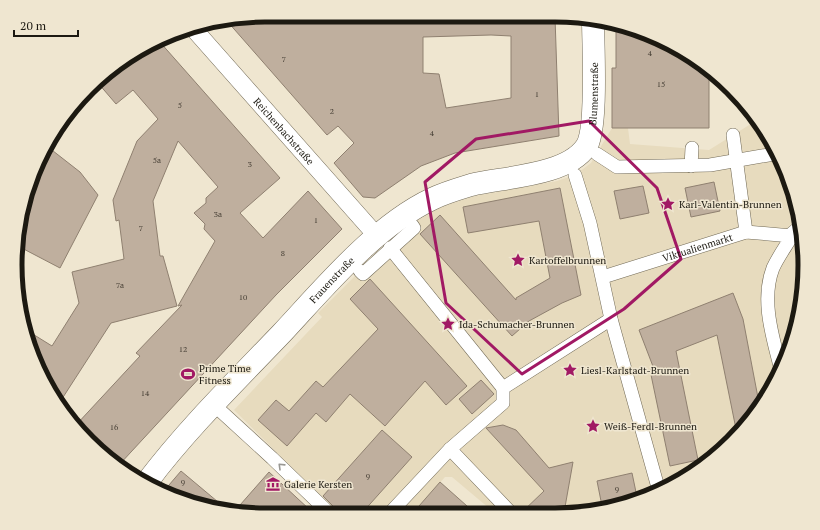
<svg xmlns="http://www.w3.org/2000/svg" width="820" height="530" viewBox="0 0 820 530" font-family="'PT Serif',serif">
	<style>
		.built { fill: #e7dbbe }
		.building { fill: #bfaf9e; stroke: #8f8070; fill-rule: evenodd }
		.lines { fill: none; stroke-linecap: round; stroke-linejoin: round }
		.pedestrian-casing { stroke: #726a56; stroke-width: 14 }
		.minor-casing { stroke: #726a56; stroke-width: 18 }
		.secondary-casing { stroke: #726a56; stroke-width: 23 }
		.pedestrian { stroke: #fff; stroke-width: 13 }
		.minor { stroke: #fff; stroke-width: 17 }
		.secondary { stroke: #fff; stroke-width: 22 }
		.oneway { stroke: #999894 }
		.marked { fill: none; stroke: #a11964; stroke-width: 3; stroke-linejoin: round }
		.labels { text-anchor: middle; stroke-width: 3; stroke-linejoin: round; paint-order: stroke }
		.number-label { font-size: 8px; fill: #453e34 }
		.street-label { font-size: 10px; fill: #1c1911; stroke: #efe6d0 }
		.poi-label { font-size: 10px; fill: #1c1911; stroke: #efe6d0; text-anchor: start }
		.rim { fill: none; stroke: #1c1911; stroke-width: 5 }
	</style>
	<rect width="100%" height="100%" fill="#efe6d0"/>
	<path class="built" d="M 754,122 L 779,154 L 796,217 L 787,229 L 800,245 L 803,243 L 804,248 L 792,345 L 743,430 L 665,489 L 571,514 L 496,514 L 452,477 L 445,477 L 412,514 L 338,513 L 234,410 L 322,317 L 318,313 L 387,244 L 420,219 L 440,207 L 475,196 L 557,181 L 575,175 L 591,163 L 612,128 L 628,128 L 630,144 L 709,150 Z"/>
	<path class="building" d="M 265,15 L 555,17 L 559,136 L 455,153 L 421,166 L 375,198 L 363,197 L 334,163 L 354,143 L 338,126 L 327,135 L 227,21 ZM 491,35 L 511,36 L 511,98 L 446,108 L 439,74 L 423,73 L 423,37 Z
		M 616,26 L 665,41 L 709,70 L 709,128 L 612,128 L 612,68 L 616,68 Z
		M 159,41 L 280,178 L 240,213 L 263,238 L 308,191 L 342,229 L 276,295 L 119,465 L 100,453 L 76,425 L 140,356 L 136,353 L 182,305 L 178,306 L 215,241 L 204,229 L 205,224 L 194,213 L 206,203 L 206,198 L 218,187 L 178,141 L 153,201 L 160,256 L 163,256 L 177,306 L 111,323 L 58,405 L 23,328 L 52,346 L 79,303 L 72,272 L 124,259 L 119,220 L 116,221 L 113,200 L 137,141 L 158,119 L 133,90 L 116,104 L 98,83 L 126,57 Z
		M 48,147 L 80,172 L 98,195 L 60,268 L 16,245 L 28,184 Z
		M 714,182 L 720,211 L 691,217 L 685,188 Z
		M 643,186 L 649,213 L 620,219 L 614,191 Z
		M 560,188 L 581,295 L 562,303 L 529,321 L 512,336 L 420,234 L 440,215 L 516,300 L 516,298 L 550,278 L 539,221 L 468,233 L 463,207 Z
		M 370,279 L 467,386 L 446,405 L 425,381 L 385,426 L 350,394 L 326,422 L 316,413 L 287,446 L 258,420 L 276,400 L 289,411 L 316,381 L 323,387 L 378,329 L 350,299 Z
		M 733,293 L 743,319 L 759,403 L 743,430 L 737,434 L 717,335 L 676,351 L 698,460 L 670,466 L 650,370 L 654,369 L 639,330 Z
		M 481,380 L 494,394 L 472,414 L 459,399 Z
		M 503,425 L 516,430 L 549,468 L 573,462 L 565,507 L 558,514 L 520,514 L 544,491 L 486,428 Z
		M 382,430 L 412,457 L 362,513 L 337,513 L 335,508 L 323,496 Z
		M 181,471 L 230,512 L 169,496 L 163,492 Z
		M 269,472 L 310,510 L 312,508 L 318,513 L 233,513 Z
		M 632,473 L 637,497 L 602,506 L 597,481 Z
		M 440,482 L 476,514 L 412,514 Z"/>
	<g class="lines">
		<defs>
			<g id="pedestrian">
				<path d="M 733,135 L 746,232"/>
				<path d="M 597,154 L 617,167 L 710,165 L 774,154"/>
				<path d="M 691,166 L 692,148"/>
				<path d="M 575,175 L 590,223 L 611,319 L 659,491"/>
				<path d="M 390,248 L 503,388"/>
				<path d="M 360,271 L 363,274 L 414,228 L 412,225"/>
				<path id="s1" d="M 603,277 L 746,232 L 792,236 C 786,246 778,257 773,268 C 761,299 772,335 780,366"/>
				<path d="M 213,404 L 272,458 L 329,513"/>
				<path d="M 450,449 L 512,514"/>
				<path d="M 389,514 L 450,449 L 503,403 L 503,388 L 611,319"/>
			</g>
			<g id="minor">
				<path id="s2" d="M 192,27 L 376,235"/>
				<path d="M 792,236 L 799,230"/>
			</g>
			<g id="secondary">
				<path id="s3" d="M 147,482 C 187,429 235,382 281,334 C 324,288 375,226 432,199 C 444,193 458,189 471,185 C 503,177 566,176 586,147 C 598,130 593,44 593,19"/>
			</g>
		</defs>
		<use href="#pedestrian" class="pedestrian-casing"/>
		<use href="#minor" class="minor-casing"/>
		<use href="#secondary" class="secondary-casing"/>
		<use href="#pedestrian" class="pedestrian"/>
		<use href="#minor" class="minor"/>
		<use href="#secondary" class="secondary"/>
	</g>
	<defs><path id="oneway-chevron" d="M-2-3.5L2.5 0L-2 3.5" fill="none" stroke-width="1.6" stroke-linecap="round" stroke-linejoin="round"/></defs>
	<use class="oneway" href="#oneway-chevron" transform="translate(281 466) rotate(-136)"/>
	<path class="marked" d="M 589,121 L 657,188 L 681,259 L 624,309 L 522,374 L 446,303 L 425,182 L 476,139 Z"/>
	<defs>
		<symbol id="sight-bare" viewBox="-9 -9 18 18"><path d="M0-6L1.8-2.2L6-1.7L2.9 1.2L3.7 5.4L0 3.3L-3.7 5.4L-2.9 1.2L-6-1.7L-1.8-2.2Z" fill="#a11964" stroke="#efe6d0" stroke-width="2.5" paint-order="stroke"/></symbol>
		<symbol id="stadium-bare" viewBox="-9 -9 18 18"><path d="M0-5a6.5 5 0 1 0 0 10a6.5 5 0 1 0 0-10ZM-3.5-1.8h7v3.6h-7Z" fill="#a11964" stroke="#efe6d0" stroke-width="2.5" paint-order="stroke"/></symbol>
		<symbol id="museum-bare" viewBox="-9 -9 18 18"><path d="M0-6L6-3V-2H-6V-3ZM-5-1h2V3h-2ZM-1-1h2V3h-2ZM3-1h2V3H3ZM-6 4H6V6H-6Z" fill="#a11964" stroke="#efe6d0" stroke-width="2.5" paint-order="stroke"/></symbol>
	</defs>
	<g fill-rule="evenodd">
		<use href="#sight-bare" x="658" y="194" width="20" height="20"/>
		<use href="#sight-bare" x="508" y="250" width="20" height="20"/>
		<use href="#sight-bare" x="438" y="314" width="20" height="20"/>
		<use href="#sight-bare" x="560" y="360" width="20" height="20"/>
		<use href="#stadium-bare" x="178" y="364" width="20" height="20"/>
		<use href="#sight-bare" x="583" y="416" width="20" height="20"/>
		<use href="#museum-bare" x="263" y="474" width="20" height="20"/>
	</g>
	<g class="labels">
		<g class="number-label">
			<text x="650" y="56">4</text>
			<text x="284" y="62">7</text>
			<text x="661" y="87">15</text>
			<text x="537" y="97">1</text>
			<text x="180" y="108">5</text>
			<text x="332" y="114">2</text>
			<text x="432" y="136">4</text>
			<text x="157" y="163">5a</text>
			<text x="250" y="167">3</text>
			<text x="218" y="217">3a</text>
			<text x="316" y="223">1</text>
			<text x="141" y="231">7</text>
			<text x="283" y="256">8</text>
			<text x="120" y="288">7a</text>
			<text x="243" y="300">10</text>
			<text x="183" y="352">12</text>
			<text x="145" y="396">14</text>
			<text x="114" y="430">16</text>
			<text x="368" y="479">9</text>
			<text x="183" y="485">9</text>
			<text x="617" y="492">9</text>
		</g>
		<g class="street-label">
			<text dy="4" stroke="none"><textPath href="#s3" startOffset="623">Blumenstraße</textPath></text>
			<text dy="4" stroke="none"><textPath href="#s2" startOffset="139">Reichenbachstraße</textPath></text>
			<text dy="4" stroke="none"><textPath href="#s1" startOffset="99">Viktualienmarkt</textPath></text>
			<text dy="4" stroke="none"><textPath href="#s3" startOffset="274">Frauenstraße</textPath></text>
		</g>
		<g class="poi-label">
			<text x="679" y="208">Karl-Valentin-Brunnen</text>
			<text x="529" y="264">Kartoffelbrunnen</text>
			<text x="459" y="328">Ida-Schumacher-Brunnen</text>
			<text x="199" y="372">Prime Time<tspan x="199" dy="12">Fitness</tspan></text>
			<text x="581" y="374">Liesl-Karlstadt-Brunnen</text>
			<text x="604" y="430">Weiß-Ferdl-Brunnen</text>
			<text x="284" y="488">Galerie Kersten</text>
		</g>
	</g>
	<path d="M0 0H820V530H0ZM265 22H555A243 243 0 0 1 798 265V265A243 243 0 0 1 555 508H265A243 243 0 0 1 22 265V265A243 243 0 0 1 265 22Z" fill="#efe6d0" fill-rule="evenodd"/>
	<path class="rim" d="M265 22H555A243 243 0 0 1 798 265V265A243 243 0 0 1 555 508H265A243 243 0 0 1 22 265V265A243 243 0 0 1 265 22Z"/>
	<path d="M14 30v6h64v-6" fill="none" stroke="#1c1911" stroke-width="2"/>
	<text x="20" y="30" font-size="12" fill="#1c1911" stroke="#efe6d0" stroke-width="3" paint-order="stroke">20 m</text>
</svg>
